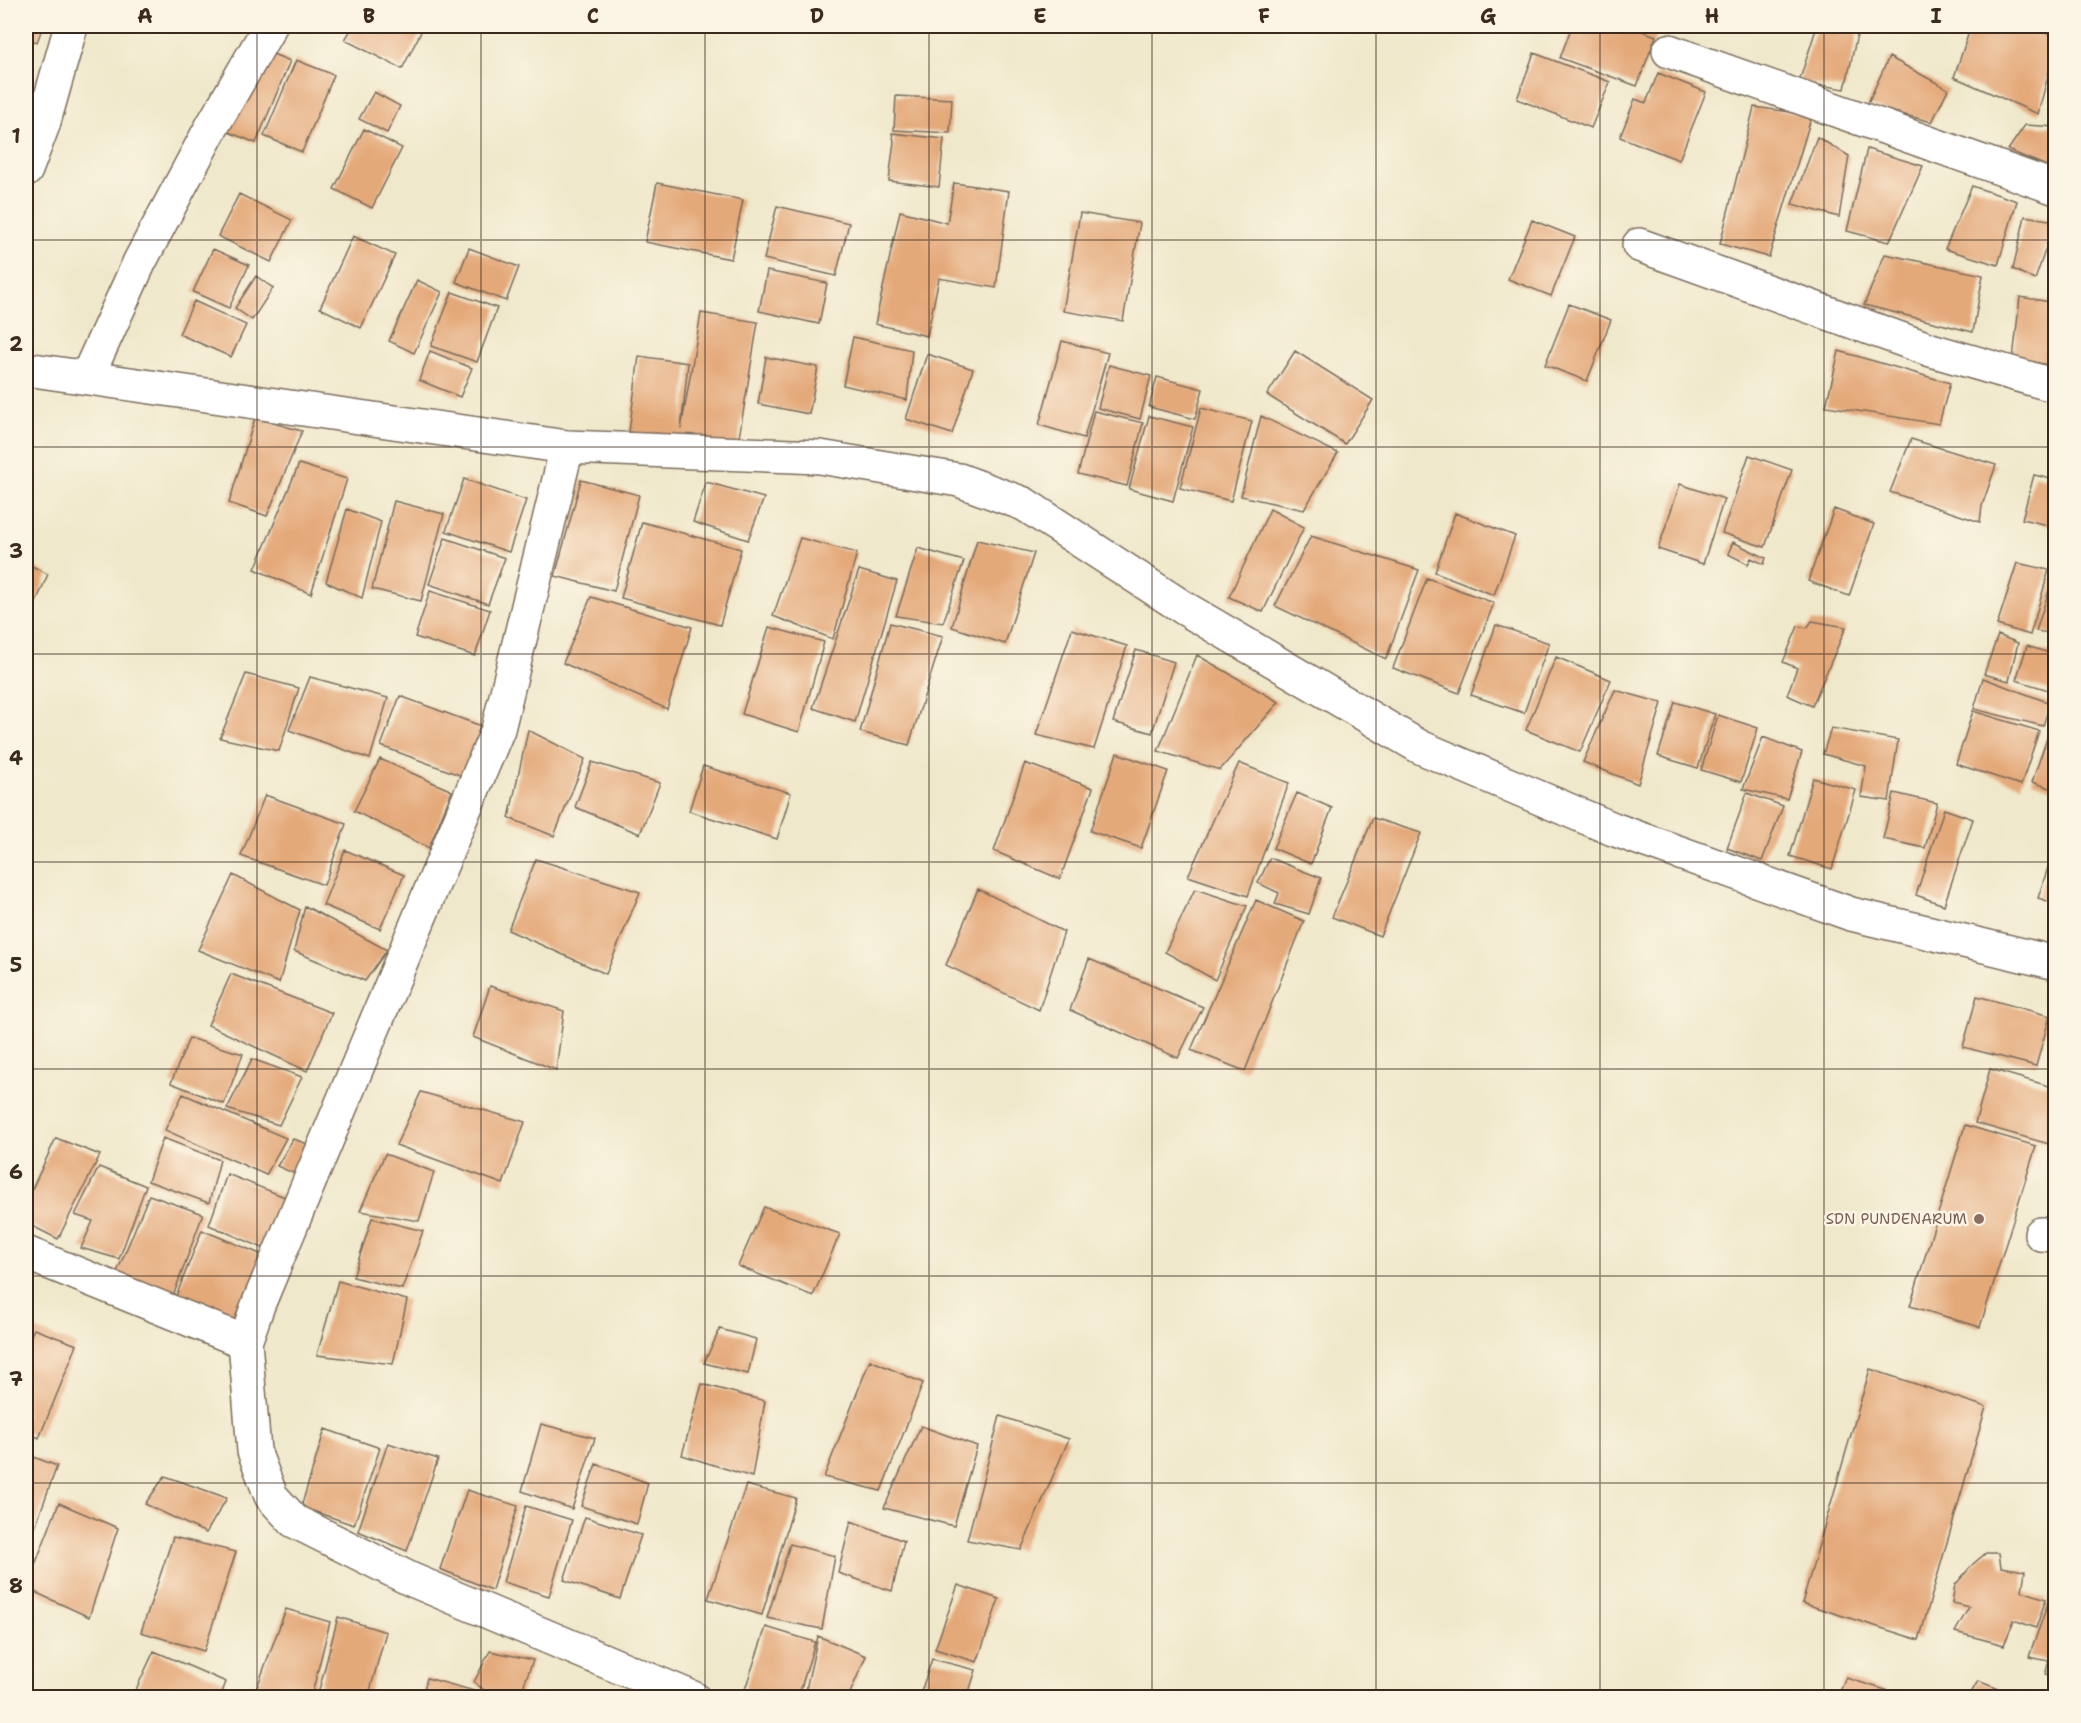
<svg xmlns="http://www.w3.org/2000/svg" width="2081" height="1723" viewBox="0 0 2081 1723" font-family="'Shantell Sans',sans-serif">
	<style>
		.building { fill: #e4a979 }
		.lines { fill: none; stroke-linecap: round; stroke-linejoin: round }
		.minor-casing { stroke: #7a6c5b; stroke-width: 36 }
		.minor { stroke: #fff; stroke-width: 33 }
		.grid { fill: none; stroke: #3b2a1e; stroke-width: 1.5; stroke-opacity: 0.55 }
		.education-dot { fill: #8d6e63; stroke: #fcf5e5; stroke-width: 2 }
		.labels { text-anchor: middle; stroke-width: 5; stroke-linejoin: round; paint-order: stroke }
		.education-label { font-size: 15px; fill: #785e54; stroke: #fcf5e5; text-anchor: end }
		.neatline { fill: none; stroke: #3b2a1e; stroke-width: 2 }
		.grid-label { font-size: 20px; text-anchor: middle; font-weight: bold; fill: #3b2a1e }
	</style>
	<rect width="100%" height="100%" fill="#fcf5e5"/>
	<filter id="ink" filterUnits="userSpaceOnUse"><feTurbulence type="fractalNoise" baseFrequency=".0167" numOctaves="2"/><feDisplacementMap in="SourceGraphic" scale="12" xChannelSelector="R" yChannelSelector="G"/><feConvolveMatrix kernelMatrix="1 2 1 2 8 2 1 2 1" color-interpolation-filters="sRGB"/></filter>
	<filter id="wash" filterUnits="userSpaceOnUse"><feTurbulence type="fractalNoise" baseFrequency=".008" numOctaves="4" result="noise"/><feDisplacementMap in="SourceGraphic" scale="24" xChannelSelector="R" yChannelSelector="G"/><feGaussianBlur stdDeviation="1.35" result="paint"/><feColorMatrix in="noise" values="0 0 0 0 0 0 0 0 0 0 0 0 0 0 0 0 0 1.4 0 .05"/><feComposite in="paint" operator="in"/></filter>
	<g filter="url(#wash)">
		<rect width="100%" height="100%" fill="#f0e8cb"/>
		<g id="blocks">
			<path class="building" d="M 26,26 L 43,26 L 37,42 L 26,38 Z
				M 353,26 L 424,26 L 402,69 L 345,40 Z
				M 1572,26 L 1628,26 L 1656,36 L 1637,86 L 1560,58 Z
				M 1817,26 L 1859,26 L 1845,89 L 1799,82 Z
				M 1971,26 L 2022,26 L 2056,36 L 2056,45 L 2038,114 L 1954,77 Z
				M 261,49 L 290,61 L 256,143 L 226,131 Z
				M 1534,53 L 1610,82 L 1591,128 L 1517,99 Z
				M 1889,57 L 1948,89 L 1932,122 L 1867,105 Z
				M 296,60 L 334,75 L 302,152 L 264,136 Z
				M 1658,73 L 1706,92 L 1679,160 L 1620,137 L 1635,99 L 1646,103 Z
				M 374,92 L 400,106 L 387,133 L 359,119 Z
				M 896,96 L 952,99 L 950,133 L 894,130 Z
				M 1754,107 L 1812,115 L 1769,257 L 1720,244 Z
				M 2025,125 L 2056,127 L 2056,170 L 2008,150 Z
				M 364,129 L 402,148 L 372,208 L 334,189 Z
				M 892,133 L 944,139 L 939,187 L 889,181 L 894,141 Z
				M 1817,137 L 1849,156 L 1839,217 L 1792,204 Z
				M 1867,149 L 1923,166 L 1889,242 L 1847,231 Z
				M 657,183 L 743,200 L 731,259 L 645,242 Z
				M 954,183 L 1009,191 L 996,288 L 939,278 L 927,336 L 875,324 L 900,211 L 947,223 Z
				M 1972,186 L 2017,201 L 1998,265 L 1945,249 Z
				M 239,194 L 292,220 L 271,262 L 218,236 Z
				M 777,206 L 849,223 L 836,276 L 764,259 Z
				M 1080,213 L 1140,223 L 1123,321 L 1063,311 Z
				M 2025,216 L 2055,221 L 2035,280 L 2013,269 Z
				M 1532,220 L 1575,237 L 1551,296 L 1508,279 Z
				M 353,236 L 395,255 L 361,328 L 320,308 Z
				M 469,248 L 519,267 L 506,301 L 456,282 Z
				M 213,249 L 249,265 L 229,308 L 193,292 Z
				M 1885,254 L 1983,275 L 1973,332 L 1864,305 Z
				M 767,271 L 827,283 L 819,324 L 759,311 Z
				M 256,276 L 273,288 L 252,320 L 235,308 Z
				M 417,280 L 442,292 L 414,353 L 389,341 Z
				M 452,292 L 497,308 L 477,362 L 431,346 Z
				M 2020,297 L 2056,303 L 2056,366 L 2013,359 Z
				M 194,301 L 246,325 L 231,357 L 179,334 Z
				M 1569,304 L 1611,320 L 1587,381 L 1545,365 Z
				M 701,313 L 758,322 L 737,450 L 629,432 L 639,356 L 688,363 L 681,429 Z
				M 853,337 L 912,350 L 907,400 L 843,385 Z
				M 1062,341 L 1108,353 L 1084,438 L 1039,425 Z
				M 430,351 L 472,368 L 460,397 L 419,380 Z
				M 1295,351 L 1373,400 L 1345,444 L 1267,395 Z
				M 1839,351 L 1950,383 L 1939,424 L 1826,406 Z
				M 927,354 L 973,369 L 952,434 L 906,419 Z
				M 766,357 L 818,367 L 809,414 L 758,404 Z
				M 1109,365 L 1151,376 L 1140,419 L 1098,408 Z
				M 1157,377 L 1203,389 L 1195,419 L 1149,407 Z
				M 1201,408 L 1252,421 L 1231,501 L 1180,488 Z
				M 1094,411 L 1143,423 L 1127,486 L 1078,474 Z
				M 1149,416 L 1193,427 L 1173,501 L 1129,489 Z
				M 1261,416 L 1338,453 L 1304,510 L 1241,496 Z
				M 255,418 L 302,431 L 267,516 L 229,503 Z
				M 1911,439 L 1996,465 L 1982,506 L 1980,522 L 1890,492 Z
				M 1749,455 L 1792,470 L 1765,547 L 1722,533 Z
				M 299,464 L 347,479 L 311,594 L 255,569 Z
				M 2034,475 L 2056,480 L 2056,527 L 2022,519 Z
				M 464,479 L 526,500 L 509,552 L 446,531 Z
				M 581,480 L 639,495 L 614,591 L 555,576 Z
				M 706,482 L 764,498 L 748,540 L 693,522 Z
				M 1680,484 L 1724,499 L 1703,564 L 1658,549 Z
				M 394,501 L 444,514 L 421,601 L 372,589 Z
				M 347,509 L 381,522 L 362,598 L 326,582 Z
				M 1270,509 L 1304,527 L 1263,612 L 1229,597 Z
				M 1834,509 L 1874,524 L 1849,596 L 1808,581 Z
				M 1455,513 L 1515,536 L 1494,595 L 1435,572 Z
				M 642,522 L 741,549 L 720,625 L 621,598 Z
				M 1311,536 L 1419,570 L 1386,659 L 1275,606 Z
				M 445,538 L 505,558 L 488,604 L 429,584 Z
				M 800,538 L 857,553 L 833,639 L 773,616 Z
				M 977,540 L 1034,553 L 1005,644 L 952,627 Z
				M 1733,542 L 1766,558 L 1764,564 L 1751,558 L 1748,564 L 1728,554 Z
				M 918,548 L 964,561 L 943,623 L 896,616 Z
				M 26,563 L 48,574 L 26,626 Z
				M 2017,563 L 2049,570 L 2030,635 L 1997,625 Z
				M 859,570 L 897,581 L 855,722 L 813,708 Z
				M 1427,578 L 1494,603 L 1459,693 L 1393,668 Z
				M 2053,578 L 2056,579 L 2056,634 L 2036,631 Z
				M 430,591 L 490,610 L 475,656 L 415,637 Z
				M 591,597 L 692,627 L 667,709 L 563,663 Z
				M 1812,621 L 1846,627 L 1812,706 L 1787,695 L 1797,668 L 1783,662 L 1798,626 L 1807,628 Z
				M 890,623 L 943,636 L 909,745 L 860,732 Z
				M 1496,625 L 1549,643 L 1524,713 L 1471,695 Z
				M 769,627 L 824,642 L 799,732 L 742,714 Z
				M 1072,629 L 1127,646 L 1094,749 L 1036,735 Z
				M 1998,635 L 2018,643 L 2009,681 L 1984,674 Z
				M 2027,646 L 2056,655 L 2055,692 L 2016,680 Z
				M 1136,650 L 1174,662 L 1152,733 L 1113,722 Z
				M 1197,655 L 1279,702 L 1220,770 L 1158,751 Z
				M 1556,657 L 1611,680 L 1580,752 L 1526,730 Z
				M 246,674 L 299,688 L 279,751 L 220,738 Z
				M 310,677 L 388,698 L 370,759 L 289,730 Z
				M 1983,678 L 2050,703 L 2043,726 L 1974,709 Z
				M 1615,690 L 1662,703 L 1638,784 L 1583,762 Z
				M 400,696 L 484,727 L 465,777 L 381,746 Z
				M 1675,702 L 1715,714 L 1698,768 L 1658,756 Z
				M 1973,711 L 2039,731 L 2021,785 L 1956,764 Z
				M 1718,715 L 1758,728 L 1741,782 L 1701,770 Z
				M 2055,715 L 2056,715 L 2056,790 L 2032,782 Z
				M 1831,728 L 1898,740 L 1889,801 L 1861,797 L 1866,766 L 1823,754 Z
				M 528,730 L 585,759 L 554,836 L 509,818 Z
				M 1763,737 L 1802,752 L 1787,799 L 1743,789 Z
				M 1117,753 L 1168,771 L 1141,848 L 1090,831 Z
				M 380,759 L 452,791 L 429,848 L 354,811 Z
				M 592,762 L 660,783 L 640,834 L 575,807 Z
				M 1025,763 L 1093,788 L 1060,879 L 994,851 Z
				M 1239,763 L 1289,783 L 1248,896 L 1188,876 Z
				M 703,766 L 791,793 L 777,839 L 689,811 Z
				M 1813,778 L 1856,790 L 1832,869 L 1790,856 Z
				M 1297,793 L 1332,808 L 1311,864 L 1273,848 Z
				M 1747,793 L 1783,806 L 1762,861 L 1727,848 Z
				M 1894,793 L 1937,803 L 1925,848 L 1883,839 Z
				M 265,795 L 346,824 L 324,885 L 241,856 Z
				M 1944,809 L 1973,819 L 1944,905 L 1916,895 Z
				M 1373,818 L 1421,833 L 1380,936 L 1332,917 Z
				M 345,850 L 404,875 L 380,929 L 323,905 Z
				M 2053,852 L 2056,853 L 2056,904 L 2038,898 Z
				M 1270,858 L 1321,878 L 1309,914 L 1275,904 L 1279,893 L 1258,883 Z
				M 536,859 L 640,892 L 606,974 L 508,930 Z
				M 233,875 L 300,910 L 279,983 L 198,950 Z
				M 978,889 L 1064,932 L 1039,1010 L 946,965 Z
				M 1195,889 L 1247,906 L 1215,980 L 1165,952 Z
				M 1256,900 L 1304,921 L 1245,1071 L 1191,1050 Z
				M 305,906 L 387,950 L 365,981 L 294,951 Z
				M 1089,959 L 1203,1007 L 1178,1058 L 1070,1010 Z
				M 231,974 L 332,1013 L 307,1071 L 208,1025 Z
				M 490,986 L 564,1011 L 556,1070 L 473,1037 Z
				M 1977,996 L 2050,1016 L 2036,1066 L 1963,1047 Z
				M 189,1038 L 243,1054 L 224,1104 L 171,1083 Z
				M 252,1059 L 302,1077 L 279,1125 L 227,1109 Z
				M 1990,1069 L 2056,1088 L 2056,1146 L 1975,1123 Z
				M 421,1092 L 525,1122 L 503,1184 L 396,1145 Z
				M 183,1094 L 286,1138 L 266,1175 L 165,1130 Z
				M 1965,1125 L 2036,1146 L 1980,1327 L 1910,1306 Z
				M 56,1138 L 100,1155 L 58,1239 L 26,1223 L 26,1202 Z
				M 163,1138 L 220,1160 L 209,1203 L 148,1181 Z
				M 293,1139 L 319,1148 L 304,1178 L 277,1166 Z
				M 385,1154 L 434,1172 L 419,1221 L 360,1211 Z
				M 99,1167 L 146,1186 L 119,1259 L 81,1248 L 93,1221 L 75,1215 Z
				M 227,1174 L 290,1199 L 270,1251 L 209,1225 Z
				M 149,1195 L 203,1214 L 172,1299 L 115,1277 Z
				M 764,1207 L 840,1234 L 813,1296 L 738,1266 Z
				M 372,1218 L 423,1231 L 402,1289 L 353,1277 Z
				M 202,1230 L 265,1256 L 235,1329 L 173,1304 Z
				M 338,1281 L 407,1300 L 393,1364 L 317,1355 Z
				M 34,1329 L 77,1345 L 39,1438 L 26,1432 L 26,1346 Z
				M 720,1329 L 756,1339 L 748,1374 L 704,1363 Z
				M 870,1360 L 923,1383 L 881,1491 L 824,1477 Z
				M 1870,1369 L 1986,1407 L 1919,1640 L 1802,1603 Z
				M 702,1384 L 765,1401 L 752,1477 L 682,1455 Z
				M 1000,1416 L 1069,1439 L 1021,1550 L 967,1540 Z
				M 541,1424 L 595,1438 L 572,1509 L 522,1491 Z
				M 921,1426 L 977,1446 L 954,1526 L 884,1508 Z
				M 325,1429 L 380,1448 L 354,1525 L 301,1507 Z
				M 388,1443 L 438,1459 L 407,1551 L 358,1531 Z
				M 26,1454 L 57,1466 L 31,1538 L 26,1537 Z
				M 596,1464 L 648,1483 L 637,1524 L 581,1506 Z
				M 165,1476 L 227,1498 L 206,1533 L 145,1504 Z
				M 746,1485 L 796,1498 L 762,1615 L 708,1599 Z
				M 467,1490 L 518,1506 L 492,1590 L 440,1569 Z
				M 59,1503 L 118,1528 L 89,1617 L 26,1588 Z
				M 526,1506 L 572,1520 L 549,1596 L 503,1582 Z
				M 585,1517 L 641,1535 L 620,1599 L 564,1580 Z
				M 851,1521 L 904,1541 L 892,1591 L 838,1573 Z
				M 173,1537 L 236,1552 L 204,1651 L 141,1632 Z
				M 790,1544 L 835,1556 L 822,1629 L 767,1618 Z
				M 1986,1553 L 1999,1553 L 2001,1567 L 2025,1571 L 2022,1591 L 2046,1599 L 2036,1628 L 2014,1620 L 2004,1645 L 1955,1632 L 1969,1607 L 1952,1603 L 1955,1585 L 1973,1564 Z
				M 2055,1583 L 2056,1583 L 2056,1678 L 2045,1675 L 2049,1661 L 2029,1657 Z
				M 958,1585 L 999,1599 L 977,1662 L 935,1649 Z
				M 286,1609 L 330,1622 L 311,1698 L 283,1698 L 256,1690 Z
				M 338,1617 L 386,1632 L 368,1698 L 317,1698 Z
				M 766,1627 L 815,1642 L 798,1698 L 742,1698 Z
				M 818,1636 L 866,1656 L 848,1698 L 804,1698 Z
				M 154,1651 L 226,1682 L 220,1698 L 132,1698 Z
				M 490,1651 L 533,1660 L 519,1698 L 490,1698 L 490,1695 L 474,1682 Z
				M 932,1659 L 976,1670 L 967,1698 L 919,1698 Z
				M 427,1678 L 482,1693 L 481,1698 L 422,1698 Z
				M 1846,1678 L 1889,1691 L 1886,1698 L 1837,1698 Z
				M 1978,1681 L 2004,1691 L 2000,1698 L 1968,1698 Z"/>
		</g>
	</g>
	<g filter="url(#ink)">
		<use href="#blocks" fill-opacity="0" stroke="#7a6c5b" stroke-width="1.5"/>
		<g class="lines">
			<defs>
				<path id="minor" d="M 1669,51 L 2056,188
					M 26,170 L 43,125 L 71,26
					M 1639,245 L 1931,350 L 2056,386
					M 26,369 L 567,447 L 820,457 L 959,480 L 1024,504 L 1184,608 L 1420,747 L 1613,829 L 1851,914 L 2056,963
					M 87,377 L 140,261 L 210,130 L 270,26
					M 567,447 L 498,729 L 258,1305 L 245,1342 L 254,1451 L 271,1496 L 294,1521 L 410,1579 L 693,1698
					M 2041,1234 L 2056,1235
					M 26,1253 L 245,1342"/>
			</defs>
			<use href="#minor" class="minor-casing"/>
			<use href="#minor" class="minor"/>
		</g>
	</g>
	<path class="grid" d="M 257,26 L 257,1698M 481,26 L 481,1698M 705,26 L 705,1698M 929,26 L 929,1698M 1152,26 L 1152,1698M 1376,26 L 1376,1698M 1600,26 L 1600,1698M 1824,26 L 1824,1698M 26,240 L 2056,240M 26,447 L 2056,447M 26,654 L 2056,654M 26,862 L 2056,862M 26,1069 L 2056,1069M 26,1276 L 2056,1276M 26,1483 L 2056,1483"/>
	<circle class="education-dot" cx="1979" cy="1219" r="6"/>
	<g class="labels">
		<g class="education-label">
			<text x="1967" y="1224">SDN PUNDENARUM</text>
		</g>
	</g>
	<rect width="2081" height="1723" fill="none" stroke="#fcf5e5" stroke-width="66"/>
	<rect x="33" y="33" width="2015" height="1657" class="neatline"/>
	<g class="grid-label">
		<text x="145" y="23">A</text>
		<text x="369" y="23">B</text>
		<text x="593" y="23">C</text>
		<text x="817" y="23">D</text>
		<text x="1040" y="23">E</text>
		<text x="1264" y="23">F</text>
		<text x="1488" y="23">G</text>
		<text x="1712" y="23">H</text>
		<text x="1936" y="23">I</text>
		<text x="16" y="143">1</text>
		<text x="16" y="351">2</text>
		<text x="16" y="558">3</text>
		<text x="16" y="765">4</text>
		<text x="16" y="972">5</text>
		<text x="16" y="1179">6</text>
		<text x="16" y="1386">7</text>
		<text x="16" y="1593">8</text>
	</g>
</svg>
